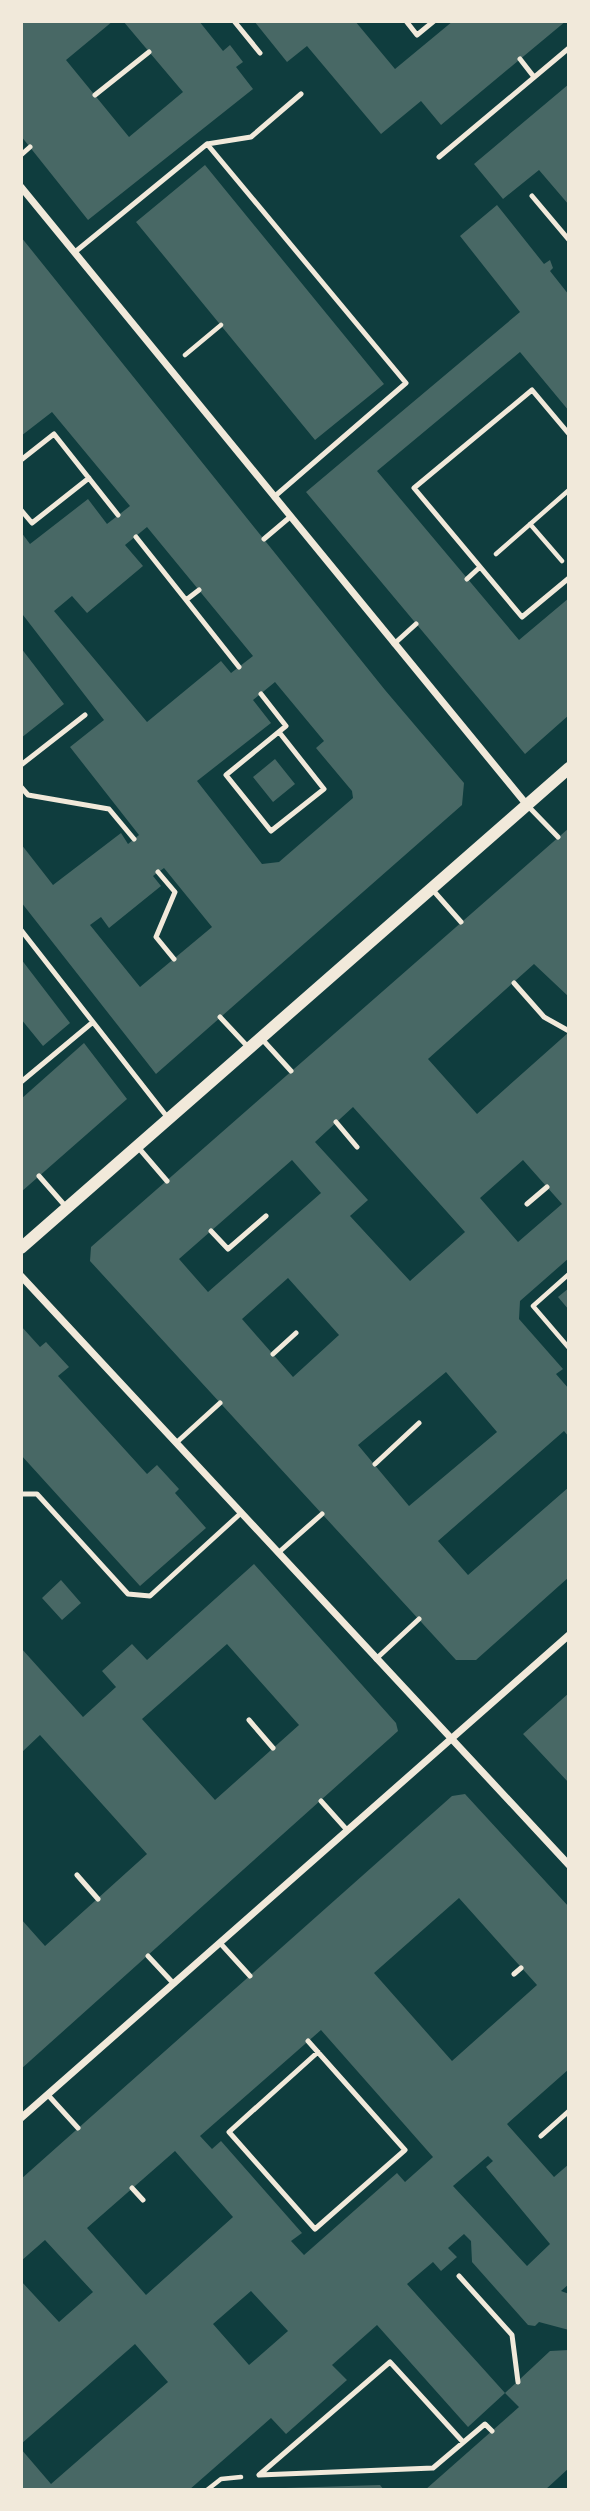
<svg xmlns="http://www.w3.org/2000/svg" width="590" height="2511" viewBox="0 0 590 2511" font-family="'Crimson Pro',serif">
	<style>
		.building { fill: #486865; fill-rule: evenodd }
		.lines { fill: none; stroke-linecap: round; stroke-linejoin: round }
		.path { stroke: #f1e9da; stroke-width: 4.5 }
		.service { stroke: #f1e9da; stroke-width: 5 }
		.minor { stroke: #f1e9da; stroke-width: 7 }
		.tertiary { stroke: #f1e9da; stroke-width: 12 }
	</style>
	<rect width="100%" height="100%" fill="#0f3d3e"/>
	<path class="building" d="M 21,21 L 113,21 L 66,60 L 129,137 L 183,92 L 123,21 L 199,21 L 223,51 L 230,45 L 243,62 L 236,67 L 253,89 L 88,220 L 21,136 Z
		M 254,21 L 355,21 L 395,69 L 453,21 L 566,21 L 441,125 L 421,101 L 381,134 L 307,46 L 287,62 Z
		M 569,84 L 569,205 L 539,170 L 503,199 L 474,164 Z
		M 205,165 L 384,384 L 315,440 L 136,222 Z
		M 497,205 L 544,264 L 550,260 L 553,268 L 550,271 L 569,295 L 569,411 L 520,352 L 377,471 L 519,640 L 569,598 L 569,715 L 525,754 L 306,492 L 520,312 L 460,236 Z
		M 21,237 L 385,690 L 464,783 L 462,805 L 156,1074 L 21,902 L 21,844 L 53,885 L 121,833 L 128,844 L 139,835 L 70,747 L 104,720 L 23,615 L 21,617 L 21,532 L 30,544 L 88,499 L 107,524 L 130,506 L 52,412 L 21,436 ZM 147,527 L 253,656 L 231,673 L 221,661 L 147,722 L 54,611 L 72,596 L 87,613 L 143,566 L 125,545 ZM 275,682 L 324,741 L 316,748 L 352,791 L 353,798 L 279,862 L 262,864 L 197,781 L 271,723 L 253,700 ZM 164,868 L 212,927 L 140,987 L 90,925 L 101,917 L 109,928 L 161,886 L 153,876 Z
		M 21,648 L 64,704 L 21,738 Z
		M 275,759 L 295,784 L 273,802 L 253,777 Z
		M 569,828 L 569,997 L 534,964 L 428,1059 L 477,1114 L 569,1032 L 569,1258 L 520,1301 L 519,1319 L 563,1369 L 556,1374 L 569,1389 L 569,1437 L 564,1431 L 438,1541 L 468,1575 L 569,1487 L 569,1577 L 476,1660 L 456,1660 L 90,1261 L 91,1247 ZM 353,1107 L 465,1232 L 410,1281 L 350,1216 L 368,1200 L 315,1142 ZM 292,1160 L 321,1193 L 208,1292 L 179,1259 ZM 523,1160 L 562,1204 L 518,1242 L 480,1198 ZM 288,1278 L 339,1335 L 293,1377 L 242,1319 ZM 446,1372 L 497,1432 L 409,1506 L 358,1445 Z
		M 21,959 L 70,1023 L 43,1046 L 21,1019 Z
		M 84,1043 L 127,1099 L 21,1192 L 21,1099 Z
		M 569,1288 L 569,1310 L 558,1297 Z
		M 21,1326 L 40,1347 L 46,1342 L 69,1367 L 58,1376 L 147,1474 L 157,1465 L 179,1489 L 175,1493 L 206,1528 L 140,1586 L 21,1455 Z
		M 254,1564 L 396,1723 L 398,1731 L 21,2069 L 21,1919 L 45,1946 L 147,1854 L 40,1735 L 21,1753 L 21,1648 L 83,1717 L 116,1687 L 102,1671 L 132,1644 L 147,1660 ZM 227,1644 L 299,1725 L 215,1800 L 142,1719 Z
		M 61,1580 L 81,1603 L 62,1620 L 42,1598 Z
		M 569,1693 L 569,1783 L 523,1734 Z
		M 465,1794 L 569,1907 L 569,2069 L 507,2124 L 554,2177 L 569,2164 L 569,2284 L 561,2291 L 569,2294 L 569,2330 L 539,2322 L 535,2326 L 528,2325 L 472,2262 L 471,2241 L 464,2234 L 448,2248 L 457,2257 L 441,2271 L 433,2262 L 407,2284 L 505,2393 L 468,2427 L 377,2325 L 332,2365 L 347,2380 L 286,2434 L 271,2418 L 189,2490 L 21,2490 L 21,2449 L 51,2484 L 168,2382 L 135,2344 L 21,2444 L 21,2281 L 59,2322 L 93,2292 L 45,2240 L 21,2261 L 21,2179 L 452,1796 ZM 459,1898 L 537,1985 L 452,2061 L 374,1973 ZM 321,2030 L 433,2157 L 405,2182 L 397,2173 L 304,2255 L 291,2241 L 302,2233 L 221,2141 L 212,2149 L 200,2136 ZM 175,2151 L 233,2217 L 146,2295 L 87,2228 ZM 488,2156 L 493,2161 L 486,2167 L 550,2244 L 527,2266 L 453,2186 ZM 251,2291 L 288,2331 L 249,2365 L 213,2324 Z
		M 569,2350 L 569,2468 L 545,2490 L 425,2490 L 519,2407 L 505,2393 L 550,2351 Z
		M 380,2485 L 384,2490 L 285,2490 L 285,2488 Z"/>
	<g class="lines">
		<path class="path" d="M 185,355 L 221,325
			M 530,524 L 562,561
			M 496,554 L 569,490
			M 569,1274 L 533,1306 L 569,1348
			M 207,2490 L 221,2479 L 241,2477"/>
		<path class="service" d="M 234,21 L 260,53
			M 406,21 L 417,35 L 434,21
			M 520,59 L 534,77
			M 95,95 L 149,52
			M 207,144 L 406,383 L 274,497
			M 21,155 L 30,147
			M 439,157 L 569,48
			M 532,196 L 569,240
			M 75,252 L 207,144 L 251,137 L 301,94
			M 569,434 L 532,390 L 414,488 L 522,617 L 569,578
			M 21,460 L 54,434 L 118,515
			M 21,510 L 32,523 L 89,478
			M 136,537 L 186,600 L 199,590
			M 264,539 L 290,517
			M 467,579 L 480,567
			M 186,600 L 239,667
			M 394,644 L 416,624
			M 261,694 L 286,726 L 226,775 L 271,831 L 324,789 L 279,732
			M 21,765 L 85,715
			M 21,787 L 28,795 L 109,809 L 134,839
			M 527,805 L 558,837
			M 158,872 L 175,892 L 156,937 L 174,959
			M 431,888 L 461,922
			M 21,930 L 168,1118
			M 514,983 L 544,1017 L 569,1031
			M 220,1017 L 249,1048
			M 261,1038 L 291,1071
			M 21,1082 L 93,1022
			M 336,1122 L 357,1147
			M 137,1146 L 167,1181
			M 39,1176 L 67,1208
			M 527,1204 L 547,1187
			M 211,1231 L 228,1249 L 266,1216
			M 273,1354 L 296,1333
			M 176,1443 L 220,1403
			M 375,1464 L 419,1423
			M 21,1494 L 37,1494 L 128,1594 L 150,1596 L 241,1513
			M 278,1553 L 322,1514
			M 376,1659 L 419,1619
			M 249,1720 L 273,1748
			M 321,1801 L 347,1830
			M 77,1875 L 98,1899
			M 220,1943 L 250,1976
			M 148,1956 L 174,1984
			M 514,1974 L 521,1968
			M 308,2041 L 405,2150 L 315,2229 L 229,2132 L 318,2052
			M 48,2095 L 78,2128
			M 541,2136 L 569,2111
			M 132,2188 L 143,2200
			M 459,2276 L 512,2335 L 518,2382
			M 463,2442 L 390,2362 L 259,2475 L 433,2468 L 485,2424 L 492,2431"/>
		<path class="minor" d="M 21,187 L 527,805
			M 21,1276 L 569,1865
			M 21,2118 L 569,1635"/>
		<path class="tertiary" d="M 21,1248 L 569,768"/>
	</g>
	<rect width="590" height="2511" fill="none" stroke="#f1e9da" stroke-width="46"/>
</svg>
